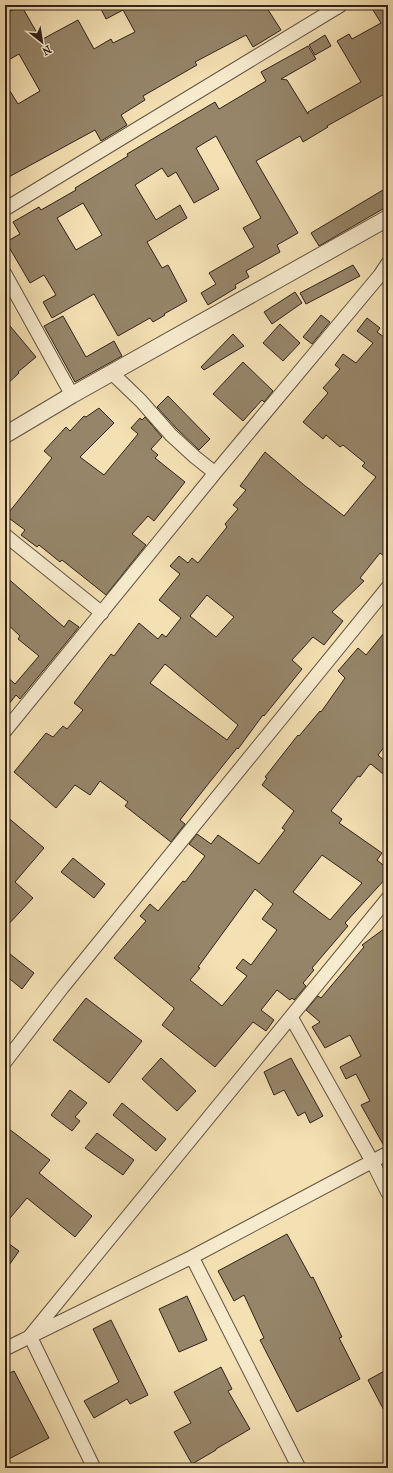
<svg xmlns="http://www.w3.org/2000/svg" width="393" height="1473" font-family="'IM FELL French Canon',serif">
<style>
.building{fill:#968569;stroke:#322219;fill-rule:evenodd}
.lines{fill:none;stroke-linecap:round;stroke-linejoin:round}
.minor-casing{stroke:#625240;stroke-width:15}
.tertiary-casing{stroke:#625240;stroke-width:18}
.minor{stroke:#f7ebce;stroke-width:13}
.tertiary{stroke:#f7ebce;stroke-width:16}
</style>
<rect width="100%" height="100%" fill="#f3e0b3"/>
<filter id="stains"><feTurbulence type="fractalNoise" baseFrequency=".005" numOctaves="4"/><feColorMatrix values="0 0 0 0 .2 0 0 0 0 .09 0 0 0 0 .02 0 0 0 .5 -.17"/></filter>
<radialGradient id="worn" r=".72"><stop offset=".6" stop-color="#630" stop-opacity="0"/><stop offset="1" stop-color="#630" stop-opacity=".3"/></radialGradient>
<path class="building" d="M21,5L41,40L78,20L94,49L111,39L113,43L135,32L123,10L106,19L99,5H265L281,30L253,47L246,35L195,62L197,65L143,96L145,100L121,115L127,125L101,141L95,130L5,179V83L18,104L40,91L19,54L5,62V14Z
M381,5H388V92L327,126L328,127L303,142L300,136L256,161L298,233L277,245L280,252L246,271L249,277L235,285L236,288L208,305L201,293L216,284L209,273L254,247L243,228L261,218L216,136L196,148L219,189L194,203L176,172L168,177L162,168L135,185L156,220L180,205L187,218L147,242L162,268L168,265L187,301L164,314L165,315L153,322L150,318L118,336L94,294L52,318L43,302L56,295L44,275L30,283L6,242L20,234L13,222L39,207L41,210L76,190L75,188L128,156L127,154L215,102L219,109L266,81L261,72L308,46L316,59L281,79L287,80L308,114V112L361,82L337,41L349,34L352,39L381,23L373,10ZM83,203L102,235L76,250L57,218Z
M325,35L331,46L315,55L309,45Z
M388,187V206L319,246L311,233Z
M353,265L360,276L306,304L300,293Z
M295,292L302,303L272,324L264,312Z
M321,315L330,322L312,344L303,337Z
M63,316L86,357L114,341L122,356L75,382L44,326Z
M367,318L380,328L377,332L388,340V559L380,553L360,578L364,581L332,612L343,621L324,645L313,637L292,660L302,669L264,716L263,715L238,749L237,748L209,783L180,820L185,824L171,842L125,806L128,802L100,781L90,795L75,785L56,808L14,772L46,733L53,737L63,726L67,729L83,710L74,703L111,654L114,656L139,623L158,639L162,634L166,637L181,618L159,600L180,574L170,566L179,556L188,563L192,558L198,563L227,527L225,524L238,509L233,505L246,490L240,486L265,452L304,485L344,516L376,477L362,466L365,463L343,445L340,447L326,435L323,439L303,422L328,393L323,388L340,369L335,365L343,354L356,363L373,343L357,331ZM207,595L234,617L216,637L190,616ZM165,664L238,725L227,740L150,683Z
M5,320L36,357L18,372L19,373L5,386Z
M280,324L300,343L283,361L263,343Z
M233,334L244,346L204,370L201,367Z
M243,362L273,391L264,402L262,400L243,421L213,394Z
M168,396L210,439L199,450L177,429L157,407Z
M99,408L114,423L80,457L104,475L138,434L131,428L140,418L142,420L145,417L162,437L151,449L158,455L155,458L185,482L154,521L148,516L132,534L146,545L106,595L62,560L60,562L39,545L37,547L21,535L25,530L6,516L52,458L44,451L66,427L70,431L84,416L86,417Z
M5,576L64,627L69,620L79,627L20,699L16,695L5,709V675L15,684L39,656L18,639L20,636L5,622Z
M388,628V742L378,755L388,764V778L371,764L369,765L360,777L358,776L331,811L342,819L339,823L382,853L377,860L388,869V876L345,923L348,926L312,968L314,970L303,983L306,986L294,1000L292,998L290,1000L277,990L261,1010L274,1020L266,1031L253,1022L215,1067L162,1025L174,1009V1008L114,958L146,921L140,916L150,904L158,911L183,881L185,882L205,856L189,844L197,834L211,844L218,835L259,864L285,830L282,828L294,811L262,785L267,778L265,777L298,735L299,736L320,711L321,712L345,678L338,671L358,648L366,655ZM322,855L362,883L330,920L293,892ZM255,889L273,904L262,919L277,930L251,965L243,959L236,968L247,976L222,1006L190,980L200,968L198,967Z
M5,815L44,848L15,882L33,898L5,928Z
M73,858L105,884L94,898L61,872Z
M388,926V1145L384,1146L361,1105L370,1101L356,1074L346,1079L340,1067L361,1056L350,1035L325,1048L312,1027L320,1022L306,1010L318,996L321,998L364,947L362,945Z
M5,950L34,973L22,989L5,975Z
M86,998L142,1041L109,1083L53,1040Z
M161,1058L196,1091L177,1111L142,1079Z
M291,1058L323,1116L310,1123L305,1112L298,1116L284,1090L274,1095L264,1072Z
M70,1090L87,1103L75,1117L80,1121L72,1131L51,1115Z
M122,1103L166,1139L156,1151L113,1115Z
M5,1126L50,1160L39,1173L92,1216L75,1237L27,1198L5,1224Z
M97,1133L134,1160L123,1175L85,1148Z
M287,1234L311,1278L313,1277L342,1337L339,1338L360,1379L297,1412L260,1340L264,1338L244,1295L234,1301L218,1271Z
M5,1241L19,1251L5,1271Z
M187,1296L207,1340L179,1352L159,1309Z
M111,1320L148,1395L130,1404L127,1399L94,1418L84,1401L119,1382L93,1329Z
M221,1367L232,1389L228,1391L250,1429L216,1449V1450L192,1464L174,1432L191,1423L174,1392Z
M388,1369V1418L368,1380Z
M14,1371L49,1438L5,1461V1375Z"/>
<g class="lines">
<defs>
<path id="minor" d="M5,209L341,5
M5,274L72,395
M112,373L141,401L171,435L195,457L215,473
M5,535L102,613
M5,731L215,473L380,275L388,263
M291,1017L372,1161L388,1193
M5,1062L62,988L388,587
M192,1257L299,1468
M5,1349L192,1257L388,1153
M94,1468L30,1336L388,898"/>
<path id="tertiary" d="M5,435L72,395L388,218"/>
</defs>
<use href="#minor" class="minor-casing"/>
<use href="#tertiary" class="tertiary-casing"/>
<use href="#minor" class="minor"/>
<use href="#tertiary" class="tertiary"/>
</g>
<rect width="393" height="1473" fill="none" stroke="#f3e0b3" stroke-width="20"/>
<rect x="6" y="6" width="381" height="1461" fill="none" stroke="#322219" stroke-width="2"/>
<rect x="10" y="10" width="373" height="1453" fill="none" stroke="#322219"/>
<g transform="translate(42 42) rotate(150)" stroke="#f7ebce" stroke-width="3" paint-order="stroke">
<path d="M0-3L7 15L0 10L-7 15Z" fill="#322219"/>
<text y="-6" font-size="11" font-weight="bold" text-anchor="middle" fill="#322219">N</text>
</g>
<rect width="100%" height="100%" filter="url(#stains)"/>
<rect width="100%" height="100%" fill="url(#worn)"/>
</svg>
